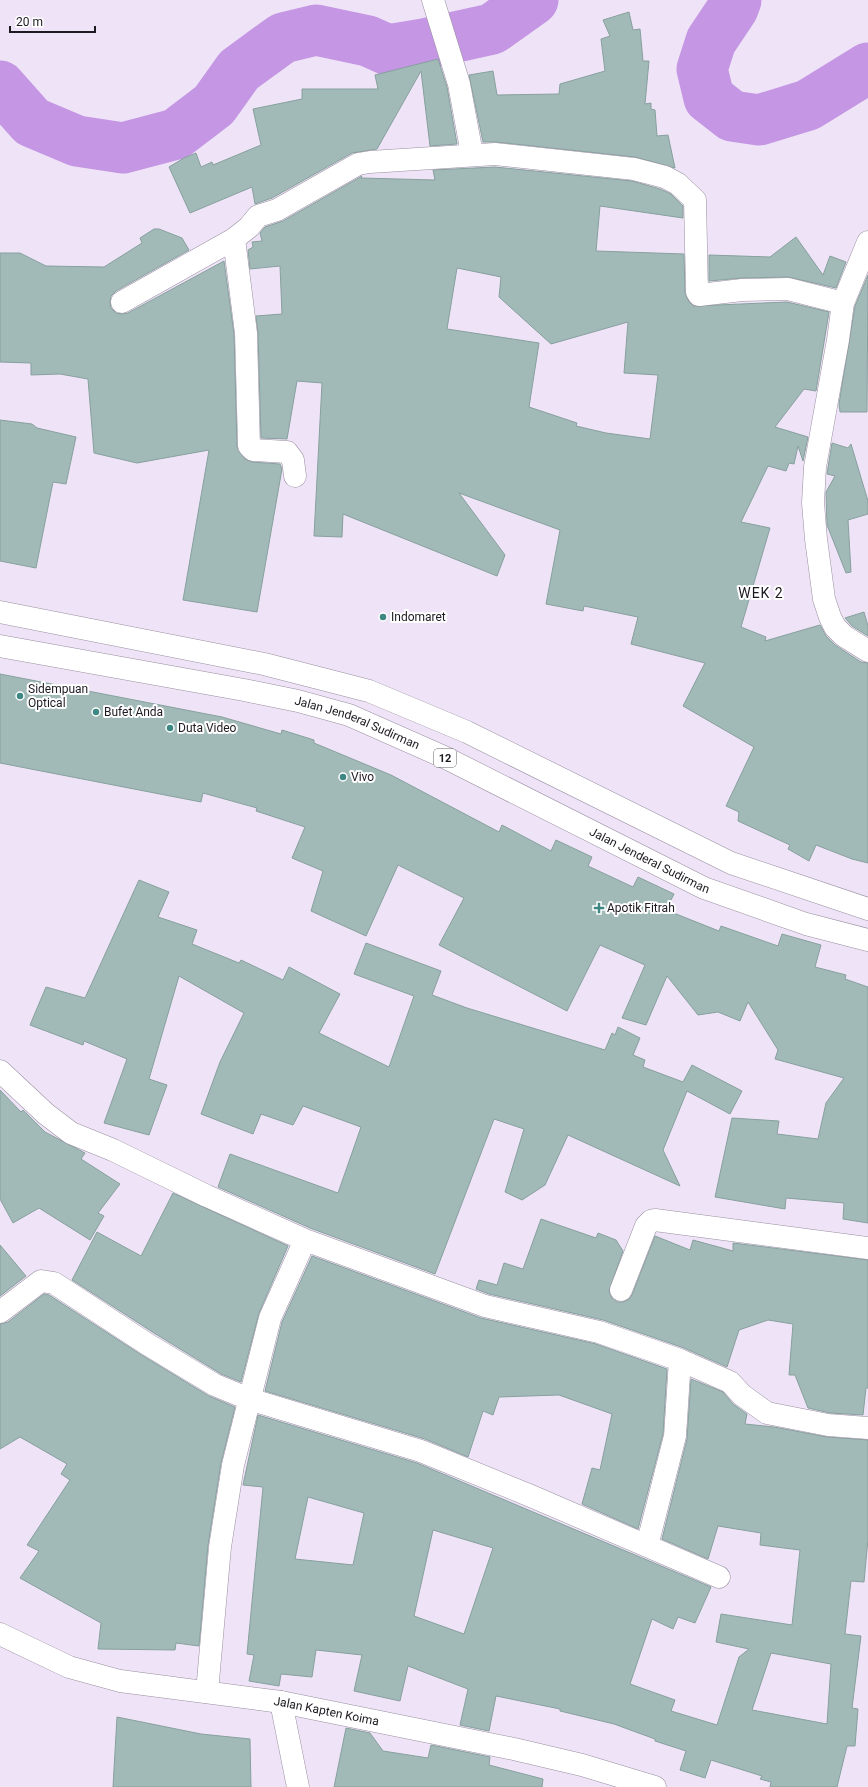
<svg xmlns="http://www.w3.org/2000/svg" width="868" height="1787" font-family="Roboto,sans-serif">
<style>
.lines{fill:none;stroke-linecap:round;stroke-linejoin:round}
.river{stroke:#c596e3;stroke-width:51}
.building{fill:#a1bab8;stroke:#87a09e;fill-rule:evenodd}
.minor-casing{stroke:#998fa0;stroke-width:23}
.tertiary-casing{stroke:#998fa0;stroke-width:23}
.trunk-casing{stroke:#998fa0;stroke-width:23}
.minor{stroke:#fff;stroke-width:22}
.tertiary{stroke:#fff;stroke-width:22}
.trunk{stroke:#fff;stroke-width:22}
.poi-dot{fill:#3f8783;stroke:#fff;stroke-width:1.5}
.labels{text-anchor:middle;stroke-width:4;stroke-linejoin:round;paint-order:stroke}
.shield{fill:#fff;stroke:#615e63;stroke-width:1}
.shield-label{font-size:11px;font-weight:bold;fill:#1d1920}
.poi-label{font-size:12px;fill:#1d1920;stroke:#fff;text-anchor:start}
.street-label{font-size:12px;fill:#1d1920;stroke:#fff}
.quarter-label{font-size:14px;letter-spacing:1px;fill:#1d1920;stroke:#fff}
</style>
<rect width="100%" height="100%" fill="#efe4f7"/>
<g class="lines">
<path class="river" d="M736,0L733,8L711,41L702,69L709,98L732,116L759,120L808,105L868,68
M0,86L32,122L77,141L123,148L176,134L214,105L239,70L283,38L316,30L368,41L388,50L424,44L492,29L533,0"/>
</g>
<path class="building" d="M629,12L633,30L640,29L643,61H649L645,104L651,103V109L655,110L657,136L668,135L675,168L635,157L496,142H483L469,75L493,71L497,95L559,94L560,84L605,71L601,39L610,36L603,20Z
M438,59L447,87L457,144L430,146L421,71L377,149L352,153L272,198L255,204L252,187L190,213L169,167L184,158L196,153L201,167L212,162L213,165L261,145L253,109L302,99V89H378L375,75Z
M495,167L632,181L660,189L671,194L683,206V218L600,206L596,251L684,254L685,293L689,302L694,306L787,302L829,312L816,391L804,389L775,427L808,437L803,461L798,446L794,464L789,463L786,471L768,466L741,522L770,528L741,627L766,637L765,641L820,625L826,636L835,645L861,662L868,663V863L852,859L816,845L809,861L788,849L790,845L738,821L739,812L726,806L754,747L683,706L705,663L631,644L638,617L584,606L583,611L546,604L560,530L459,493L505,555L497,576L343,514L342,537L314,536L322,383L297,381L287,439L261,438L258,333L256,316L282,314L280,266L250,269L248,250L253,247L252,242L262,241L260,233L265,227L283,221L362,176L361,178L435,180L433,170ZM457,268L501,277L499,297L551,344L628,322L624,373L658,375L650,439L606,433L576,426L577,423L529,407L539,343L447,329Z
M154,229H159L182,238L189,250L116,291L111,296L110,302L111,308L116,313L122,314L128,313L224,261L234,334L237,447L245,459L252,462L280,464L282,469L257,612L183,600L209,450L137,463L94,453L88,379L60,374L31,375V363L0,362V253H20L46,266L104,267L142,243L140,238Z
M796,237L823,275L830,256L846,262L836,288L788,277L742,278L709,281V255L770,257Z
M868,275L867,412H840L839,404L855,306Z
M0,420L32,424L37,428L76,437L66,484L53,482L36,568L0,561Z
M832,443L848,448L851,444L868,501V514L848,520L851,572L846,573L827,525L826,492L835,476L827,474Z
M864,612L868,626V636L852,626L845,618Z
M0,674L222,717L281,734L282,730L314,740V743L391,775L499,832L502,825L551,851L556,840L592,857L588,866L633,887L638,877L674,894L666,910L719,931L721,926L778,946L782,934L821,945L815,967L846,975L845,979L868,987V1223L843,1219L844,1203L786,1198L785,1209L715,1197L732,1118L779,1121L777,1134L818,1139L826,1103L844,1078L775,1059L778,1050L748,1002L740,1021L718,1012L698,1015L667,976L646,1025L622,1018L645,965L600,945L567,1011L439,945L464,898L398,865L366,936L311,911L323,871L292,858L305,827L256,811L257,808L203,793L201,802L0,763Z
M139,880L169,892L158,917L197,930L192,944L239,963L241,960L283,980L289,967L340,994L319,1033L389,1067L414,996L354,974L366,943L441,971L432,995L467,1008L605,1050L612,1033L615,1035L618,1027L640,1038L633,1055L645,1060L643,1067L683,1082L692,1065L742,1091L730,1114L687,1091L663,1150L680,1186L568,1135L545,1185L522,1200L505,1192L524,1129L494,1119L435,1274L310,1228L218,1187L230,1154L338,1193L361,1127L303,1106L293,1125L261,1114L253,1134L201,1114L220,1062L244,1013L179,976L149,1079L167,1085L149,1135L104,1123L127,1059L84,1041L83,1045L30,1025L46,987L85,998Z
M0,1090L21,1112L23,1110L45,1132L85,1153L81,1159L120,1184L98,1213L104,1216L90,1240L39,1208L13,1223L0,1199Z
M173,1193L288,1246L259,1313L241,1382L221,1374L154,1333L72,1280L97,1232L141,1256Z
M541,1219L596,1238L598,1233L616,1240L623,1251L609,1291L612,1298L617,1302H623L629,1299L632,1295L655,1236L690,1250L693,1240L733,1251V1243L868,1260V1388H866L863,1415L830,1413L808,1408L795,1375H789L793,1324L768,1320L739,1330L727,1367L684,1348L603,1320L489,1294L476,1289L479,1280L497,1285L504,1263L523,1269Z
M0,1245L26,1276L0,1296Z
M312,1256L481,1318L596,1344L667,1369L663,1434L638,1529L582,1504L592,1468L600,1470L612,1414L559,1395L499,1397L493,1415L483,1411L468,1457L425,1439L265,1391L282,1322Z
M44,1294L49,1295L140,1354L209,1396L235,1407L221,1463L208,1545L199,1646L176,1643L175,1650L98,1649L101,1623L20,1578L39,1551L27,1545L70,1480L61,1474L67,1464L20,1437L0,1449V1324L8,1322Z
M691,1379L723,1392L733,1404L747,1414L745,1424L774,1427L827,1437L868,1440V1539L864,1582L851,1581L845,1634L861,1636L852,1708L858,1709L855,1746H847L837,1787H770L771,1782L760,1779L762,1776L711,1760L705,1778L680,1770L686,1751L655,1741V1739L614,1724L560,1711V1709L496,1696L489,1731L460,1725L468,1689L408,1666L400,1701L354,1691L362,1655L316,1650L312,1677L281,1674L279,1686L249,1681L254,1655L247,1654L263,1487L243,1485L258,1415L417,1463L711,1587L695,1623L678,1617L673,1629L652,1619L630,1684L675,1700L671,1711L717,1725L739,1657L749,1649L716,1642L721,1614L792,1625L800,1550L760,1545L761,1533L718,1526L708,1559L662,1539L687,1439ZM308,1497L364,1513L353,1565L295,1559ZM433,1530L493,1548L464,1634L414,1616ZM771,1653L831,1664L827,1724L752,1710Z
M117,1717L201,1734L250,1739L251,1787H113Z
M346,1728L370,1733L383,1751L428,1758L431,1745L490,1757L489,1765L543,1779L542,1787H334Z"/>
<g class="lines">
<defs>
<path id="minor" d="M433,0L459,84L472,154
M234,239L246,333L249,446L253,450L287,452L293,460L295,476
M868,242L843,303L838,340L815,467L813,503L816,539L824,599L830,617L835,627L844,636L868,651
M122,302L234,239L249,227L258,216L277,210L358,164L370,162L495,154L634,169L665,177L678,184L695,200L697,292L699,295L742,290L788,289L843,303
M0,1071L46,1114L71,1133L113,1150L207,1196L305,1240L485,1306L599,1332L680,1360L730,1382L742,1395L767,1413L828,1425L868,1428
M621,1290L646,1226L651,1221L655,1220L868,1248
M0,1312L41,1281L54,1283L147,1344L215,1385L249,1399L421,1451L531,1496L719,1577
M647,1546L675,1436L680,1360
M207,1692L220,1547L233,1465L270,1318L305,1240
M281,1702L298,1787"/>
<g id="tertiary">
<path id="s1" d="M0,1634L69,1667L120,1681L281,1702L514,1749L582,1765L655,1787"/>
</g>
<g id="trunk">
<path d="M0,612L264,664L369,691L467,732L731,863L868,909"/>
<path id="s2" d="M0,646L244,690L298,701L349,715L444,757L704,888L806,924L868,940"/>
</g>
</defs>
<use href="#minor" class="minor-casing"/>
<use href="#tertiary" class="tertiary-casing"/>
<use href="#trunk" class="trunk-casing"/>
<use href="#minor" class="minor"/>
<use href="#tertiary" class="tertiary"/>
<use href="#trunk" class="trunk"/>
</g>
<g class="poi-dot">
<circle cx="383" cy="617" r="4"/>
<circle cx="20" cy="696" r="4"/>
<circle cx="96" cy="712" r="4"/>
<circle cx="170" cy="728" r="4"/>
<circle cx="343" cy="777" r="4"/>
<path d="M597 902h4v4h4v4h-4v4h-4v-4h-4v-4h4z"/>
</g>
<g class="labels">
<rect class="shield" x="434" y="749" width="22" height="18" rx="3"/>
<g class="shield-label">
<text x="445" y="762">12</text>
</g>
<g class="poi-label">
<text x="391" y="621">Indomaret</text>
<text x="28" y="693">Sidempuan<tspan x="28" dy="14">Optical</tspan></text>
<text x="104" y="716">Bufet Anda</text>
<text x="178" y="732">Duta Video</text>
<text x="351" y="781">Vivo</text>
<text x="607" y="912">Apotik Fitrah</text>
</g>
<g class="street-label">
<text dy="4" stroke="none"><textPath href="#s2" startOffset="366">Jalan Jenderal Sudirman</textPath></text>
<text dy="4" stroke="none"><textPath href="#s2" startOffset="690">Jalan Jenderal Sudirman</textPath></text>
<text dy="4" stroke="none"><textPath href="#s1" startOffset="338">Jalan Kapten Koima</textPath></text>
</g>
<g class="quarter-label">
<text x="761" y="598">WEK 2</text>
</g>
</g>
<path d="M10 26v6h85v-6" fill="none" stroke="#1d1920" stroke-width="2"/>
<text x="16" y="26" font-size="12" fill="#1d1920" stroke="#ffffff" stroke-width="3" paint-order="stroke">20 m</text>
</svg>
